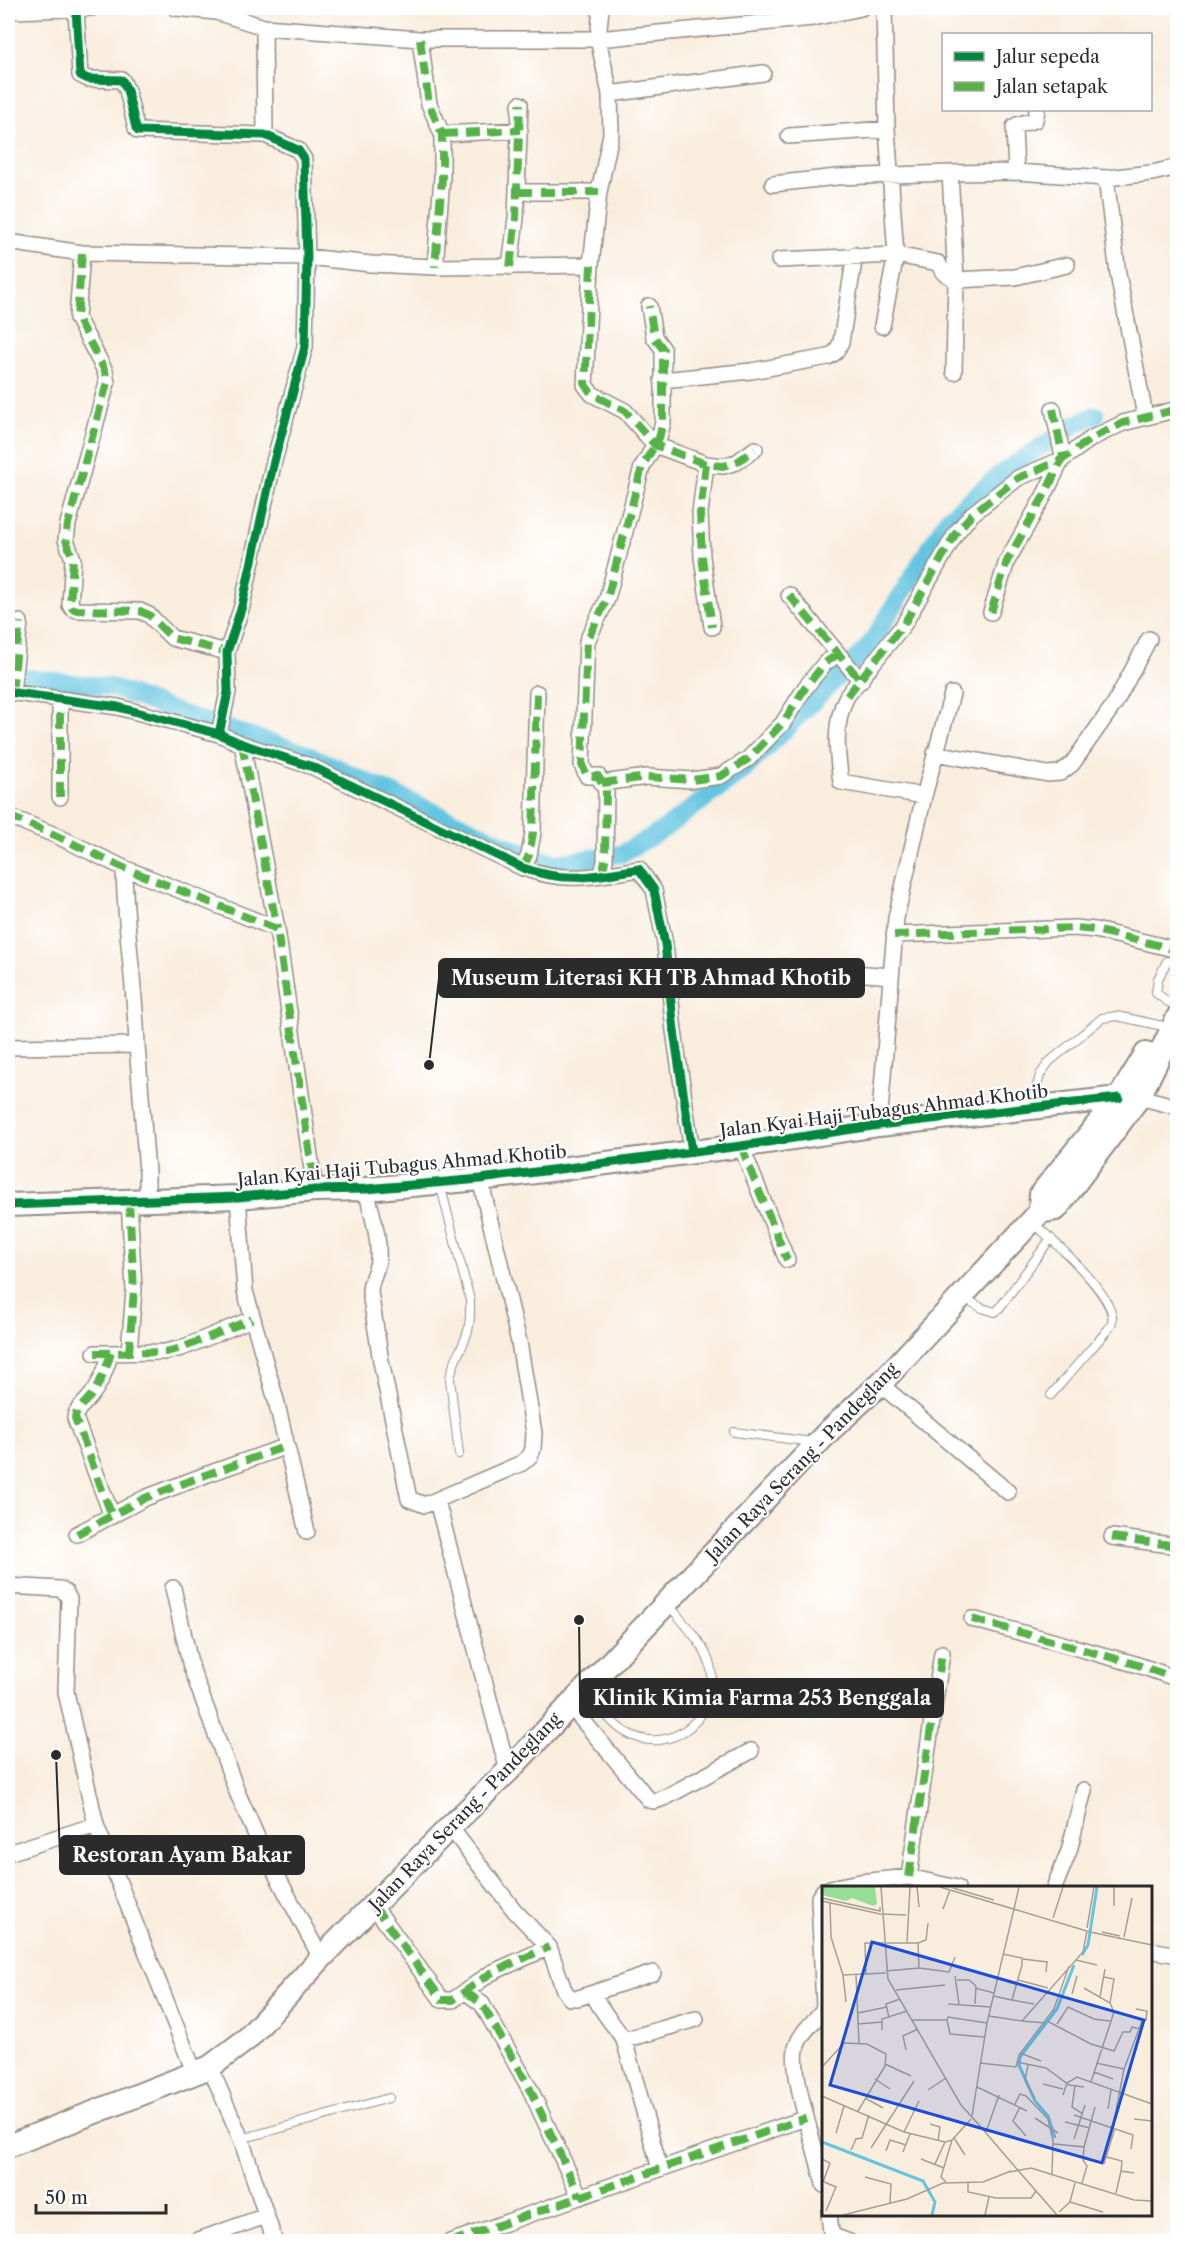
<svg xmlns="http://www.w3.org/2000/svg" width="1185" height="2249" font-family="'Libre Caslon Text',serif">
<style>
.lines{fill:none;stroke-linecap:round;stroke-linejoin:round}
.canal{stroke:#63c5e1;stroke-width:18}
.lane-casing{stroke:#928c84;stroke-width:10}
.street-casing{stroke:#928c84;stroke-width:18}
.secondary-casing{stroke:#928c84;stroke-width:26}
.lane{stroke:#fff;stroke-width:8}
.street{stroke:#fff;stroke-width:15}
.secondary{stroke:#fff;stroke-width:22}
.quiet{stroke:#56b246;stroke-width:8;stroke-dasharray:15 8;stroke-linecap:butt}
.cycleway-casing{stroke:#fff;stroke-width:13}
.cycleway{stroke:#00873e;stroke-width:9}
.labels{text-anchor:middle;stroke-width:4.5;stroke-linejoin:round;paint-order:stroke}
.street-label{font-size:18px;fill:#2b2b2b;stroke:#fff}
.inset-river{fill:none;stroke:#63c5e1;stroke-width:3}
.inset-road{fill:none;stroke:#a79f96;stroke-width:1.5}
.view{fill:#1d4ed8;fill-opacity:0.15;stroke:#1d4ed8;stroke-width:3}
.inset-edge{fill:none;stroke:#2b2b2b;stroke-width:3}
.leader{fill:none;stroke:#2b2b2b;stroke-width:2}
.callout-dot{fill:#2b2b2b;stroke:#fff;stroke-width:2}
.callout{fill:#2b2b2b;stroke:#2b2b2b;stroke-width:2}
.callout-label{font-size:20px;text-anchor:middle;font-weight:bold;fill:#fff}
</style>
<rect width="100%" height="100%" fill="#fff"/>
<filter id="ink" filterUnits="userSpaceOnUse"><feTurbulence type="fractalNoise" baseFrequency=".0167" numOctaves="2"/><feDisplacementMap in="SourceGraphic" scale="12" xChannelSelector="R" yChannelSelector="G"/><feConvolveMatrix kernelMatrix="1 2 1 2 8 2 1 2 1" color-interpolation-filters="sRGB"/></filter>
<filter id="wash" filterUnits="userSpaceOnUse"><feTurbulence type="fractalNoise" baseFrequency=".008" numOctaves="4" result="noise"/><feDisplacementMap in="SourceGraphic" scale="24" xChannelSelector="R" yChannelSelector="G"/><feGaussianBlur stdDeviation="1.35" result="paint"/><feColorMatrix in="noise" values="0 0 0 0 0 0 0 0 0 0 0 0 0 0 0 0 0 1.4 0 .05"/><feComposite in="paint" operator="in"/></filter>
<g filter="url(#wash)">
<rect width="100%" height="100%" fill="#f9edde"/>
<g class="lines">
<path class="canal" d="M8,676L110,687L179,713L307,754L512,848L556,863L621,854L661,831L743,771L863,652L874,639L948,518L1004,471L1078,423L1096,415"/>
</g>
</g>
<g filter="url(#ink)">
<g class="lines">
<defs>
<path id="lane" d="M1178,961H1167L1158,979L1156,993L1168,1002L1178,1006
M1032,1104L1040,1075L1049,1062L1102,1018L1117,1016L1163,1026
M440,1184L470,1300C470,1312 471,1323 467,1334C462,1350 452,1362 450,1379L459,1454
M1032,1222C1049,1237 1123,1301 1111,1325C1106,1333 1097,1342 1090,1350C1077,1365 1064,1380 1051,1395
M964,1298L982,1308L995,1312L998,1310L1051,1238
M734,1432L813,1442
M587,1690C599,1705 610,1724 627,1733C672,1758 723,1713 710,1665C704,1643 683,1623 669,1605
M241,2139L389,2098"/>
<path id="street" d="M8,8L14,11L92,8
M176,8L216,12L264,27L420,39H598L813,18L861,8
M601,8L598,39L610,94L611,134L599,192L591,265L585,385L592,394L625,411L655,445L706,464L723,466L737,462L755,449
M76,9L80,75L88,79L122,80L127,90L136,128L138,131L265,135L298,150L304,159L307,257L305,347L273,465L242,606L227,652L228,692L219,734
M264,27L265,135
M420,39L429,104L442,134V178L435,267
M610,94L763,73
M442,134L520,130
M789,136L887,129
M1016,172L1014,127L1017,125L1035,120L1037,110
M950,173L956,280L954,372
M773,184L837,177L950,173L1016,172L1106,178
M517,192H599
M8,242L82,253L307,257L371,264L435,267L591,265
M82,253L77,318L105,371L107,383L68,524L66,540L73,559L70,605L72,608L77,610L140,611L149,615L172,638L227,652
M779,260L896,255L938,263L943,272L956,280L1015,277L1067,265
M510,267L516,218L520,104
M882,326L896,255L887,129L884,8
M662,380L751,371L828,357L836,352L841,342L855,255
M1145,416L1118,274L1106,178L1152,173L1178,167
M706,464L700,513L702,557L712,627
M789,595L861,681
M991,612L1007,561L1045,494L1063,457L1053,409
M8,692L118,707L219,734L242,744L313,767L523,868C568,884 594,876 639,869L654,890L665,944L674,1031L692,1152
M12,692L20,622
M242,744L277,929
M935,753L1048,774L1060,773L1072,764L1115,703L1149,639
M602,783L647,777L692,780L721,776L748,759L783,723L805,688L825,663L838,654
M924,796L841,782C837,754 833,722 847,696L904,624L956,533L972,514L1018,478L1063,459L1092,438L1123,423L1178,409
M60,797V699
M8,816L55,835L124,868L277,929L315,1190
M124,868C125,927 135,986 137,1045
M523,868L529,855L533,833L537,693
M602,874L605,861L606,790L598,776H587L582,765L587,641L607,599L642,467L659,438L663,422V349L654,337L649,306
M894,935L1075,928L1095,930L1178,950
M781,967L891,976
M8,1047L137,1045L147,1172V1201
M1139,1097L1178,1107
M879,1125L896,918L924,796L952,694
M741,1146L787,1260
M366,1189C371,1212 380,1236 378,1260C377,1271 370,1280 370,1292L381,1361L409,1499L425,1505L522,1463L530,1456L533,1449L534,1433L519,1342L480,1179
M238,1197L245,1291L276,1400L307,1532
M129,1201L134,1290L129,1352
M95,1353L165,1352L182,1348L252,1319
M111,1353C106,1368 100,1386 89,1398C83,1406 77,1407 75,1418L112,1516
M880,1384L1008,1492
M437,1501L508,1771
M77,1534L145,1498L208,1474L287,1446
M1112,1537L1178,1546
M8,1586L60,1589L66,1593L69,1599L66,1692L96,1825
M173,1588L191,1667L237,1792L260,1844L321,1958
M972,1619L1135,1664L1178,1679
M569,1704L649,1800L655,1801L666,1797L751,1751
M450,1827L514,1910L549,1947L564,1990L570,1998H578L653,1973
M8,1853L96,1825L195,2074
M909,1877L942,1653
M830,1888L860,1882L909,1877L957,1888
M1054,1888L1069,1851L1084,1790
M824,1890L819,1897L824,2007
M374,1906L442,2000H453L491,1973L549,1947
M1150,1950L1178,1955
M466,1992L482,2004L530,2089L580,2197
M593,1993C600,2011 614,2024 624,2040L660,2169
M824,2008C816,2021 802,2030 797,2045C788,2070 818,2155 824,2185
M624,2040L696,2019
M210,2067L241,2139L275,2242
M829,2214L832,2242
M833,2236L849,2242
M193,2242L266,2216
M450,2242L806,2118"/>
<path id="secondary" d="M8,1205L238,1197L315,1190L366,1189L480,1179L741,1146L879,1125L1119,1098
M1040,1212L1041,1194L1119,1098L1146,1054
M8,2146L210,2067L247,2039L321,1958L450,1827L508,1771L828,1432L880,1384L1040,1212L1056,1209L1139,1097L1178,1017"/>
</defs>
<use href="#lane" class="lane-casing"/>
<use href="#street" class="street-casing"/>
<use href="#secondary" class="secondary-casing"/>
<use href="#lane" class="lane"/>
<use href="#street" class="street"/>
<use href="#secondary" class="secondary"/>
<path class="quiet" d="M8,8L14,11
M420,39L429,104L442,134V178L435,267
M442,134L520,130
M517,192H599
M82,253L77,318L105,371L107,383L68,524L66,540L73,559L70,605L72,608L77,610L140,611L149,615L172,638L227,652
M591,265L585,385L592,394L625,411L655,445L706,464L723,466L737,462L755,449
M510,267L516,218L520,104
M706,464L700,513L702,557L712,627
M789,595L861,681
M991,612L1007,561L1045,494L1063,457L1053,409
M12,692L20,622
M847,696L904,624L956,533L972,514L1018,478L1063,459L1092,438L1123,423L1178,409
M242,744L277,929
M602,783L647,777L692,780L721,776L748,759L783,723L805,688L825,663L838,654
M60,797V699
M8,816L55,835L124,868L277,929L315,1190
M523,868L529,855L533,833L537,693
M602,874L605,861L606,790L598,776H587L582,765L587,641L607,599L642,467L659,438L663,422V349L654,337L649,306
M894,935L1075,928L1095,930L1178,950
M741,1146L787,1260
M129,1201L134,1290L129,1352
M95,1353L165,1352L182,1348L252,1319
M111,1353C106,1368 100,1386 89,1398C83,1406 77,1407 75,1418L112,1516
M77,1534L145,1498L208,1474L287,1446
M1112,1537L1178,1546
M972,1619L1135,1664L1178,1679
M909,1877L942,1653
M374,1906L442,2000H453L491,1973L549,1947
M466,1992L482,2004L530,2089L580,2197
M450,2242L806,2118"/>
<defs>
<path id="cycleway" d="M76,9L80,75L88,79L122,80L127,90L136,128L138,131L265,135L298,150L304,159L307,257L305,347L273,465L242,606L227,652L228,692L219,734
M8,692L118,707L219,734L242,744L313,767L523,868C568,884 594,876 639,869L654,890L665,944L674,1031L692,1152
M8,1205L238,1197L315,1190L366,1189L480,1179L741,1146L879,1125L1119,1098"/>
</defs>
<use href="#cycleway" class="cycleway-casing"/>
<use href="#cycleway" class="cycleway"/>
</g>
</g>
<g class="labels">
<g class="street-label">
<text transform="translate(884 1111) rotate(-7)" y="6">Jalan Kyai Haji Tubagus Ahmad Khotib</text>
<text transform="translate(402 1166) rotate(-5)" y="6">Jalan Kyai Haji Tubagus Ahmad Khotib</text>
<text transform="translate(802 1462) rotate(-46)" y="6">Jalan Raya Serang - Pandeglang</text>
<text transform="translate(465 1812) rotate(-46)" y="6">Jalan Raya Serang - Pandeglang</text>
</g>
</g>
<g transform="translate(822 1886)">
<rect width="330" height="330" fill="#f9edde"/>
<path d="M0,1H53L55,18L51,20L30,12L24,15L0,9Z" fill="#98dd96"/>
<path class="inset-river" d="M260,69L266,59L275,1M233,252L226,230L213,215L197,179L198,171L235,123L252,79M0,256L101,295L113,316L110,329"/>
<path class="inset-road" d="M59,1L66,93L139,219L159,241M95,1L97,21M118,1L268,46L330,59M131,2L172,14M0,12L58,25V21M0,15L58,28L84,29M8,17L9,51L21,89L64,87M292,20V1M121,23L128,4M192,23L197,1M231,32L241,1M265,42L272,1M280,46L298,50M302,51L310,12M85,56L88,1M96,57L104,54L106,37M201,73L225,76L224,86M254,74L275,79M97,82L127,86L133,71M21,89L24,116M34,89L37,158M44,89L43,57H96L97,82L64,85M133,90L137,118M282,91L292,93L288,117M135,94H147L154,100M196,94L226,102M153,102L172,107M262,102L288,117L292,126L269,196M74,104L123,99M250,108L255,90M171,110L190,114L200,79V72L181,68M278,111L283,83M190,114L212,118M126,118L169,121M153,118L154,100M36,127L65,121M167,130L200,135L261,66L265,45M67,132L64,118L78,113M90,134H125L126,131L165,137M125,134L128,148L162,151M200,135L223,137M225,135L269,158L292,165L301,146H308L310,141L318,143M36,138L60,136M235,138L246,121L272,133L288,135M60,144V133L85,125M22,157L45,158L64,168L63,180L36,225M84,164L81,150L96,143M198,167L219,175M195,176L224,182L247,199L262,201M158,177L194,181L197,169L232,123L247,80M274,177L302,183M63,178L89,190M206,179L203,194L213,212M0,181L22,157M272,186L291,193M53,193L68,203M221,198L241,203M253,200L250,221L261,228M155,201L205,225M106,204L124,192M241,209L245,197L255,191L330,218M0,210L82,246L123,256L130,254L149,233M43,212L61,222M193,218L198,208L204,210L226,233L231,255L230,288M198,221L191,235L204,250M286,223L289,204M252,229L311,249L309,263M150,230L165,137L192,23M213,232L236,247M312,233L330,235M243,236L268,242M108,238L118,241L116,255M158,240L194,282M291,240L302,183L320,135L324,134L325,125L314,123M82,246L97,215M164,246L177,209M14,247L22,220M132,252L143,269M252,253L263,219M232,258L262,261L261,274L265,280L260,297M262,261L273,221M49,262L92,195M29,264L34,253L40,252L47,229M64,265L68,254L84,259M81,266L88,248M285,271L300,275L299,285L312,287M0,273L8,277L1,296M99,273L122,282M113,278L123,256M282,278L293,242M194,282L235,329M187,286L209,282L312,314L330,315M43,291L69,298L68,317M0,295L14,301L4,325M124,296L119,291L130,254M146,297V306L174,312H209L214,305M294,307L299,285M248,316L281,326M237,326L248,316L253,297M21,329L85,313L121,297L161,296L189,285M163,329L167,311"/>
<path class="view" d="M50,56L322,134L280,277L8,199Z"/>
<rect width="330" height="330" class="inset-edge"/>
</g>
<path class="leader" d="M429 1065L439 978M579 1620L580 1698M56 1755L60 1855"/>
<g class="callout-dot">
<circle cx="429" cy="1065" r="6"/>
<circle cx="579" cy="1620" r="6"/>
<circle cx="56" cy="1755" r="6"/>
</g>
<g class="callout">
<rect x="439" y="959" width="425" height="38" rx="6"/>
<rect x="580" y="1679" width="363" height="38" rx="6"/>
<rect x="60" y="1836" width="244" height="38" rx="6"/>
</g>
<g class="callout-label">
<text x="651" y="985">Museum Literasi KH TB Ahmad Khotib</text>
<text x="762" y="1705">Klinik Kimia Farma 253 Benggala</text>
<text x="182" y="1862">Restoran Ayam Bakar</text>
</g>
<rect width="1185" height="2249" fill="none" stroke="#fff" stroke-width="30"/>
<rect x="942" y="33" width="210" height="78" fill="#ffffff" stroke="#aaaaaa" stroke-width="1.5"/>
<rect x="954" y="52" width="30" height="9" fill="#00873e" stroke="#aaaaaa" stroke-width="1.5"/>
<text x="996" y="63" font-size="18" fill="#2b2b2b">Jalur sepeda</text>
<rect x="954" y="82" width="30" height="9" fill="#56b246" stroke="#aaaaaa" stroke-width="1.5"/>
<text x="996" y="93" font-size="18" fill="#2b2b2b">Jalan setapak</text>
<path d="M36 2204v9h130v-9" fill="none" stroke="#2b2b2b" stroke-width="3"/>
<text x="45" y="2204" font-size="18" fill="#2b2b2b" stroke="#ffffff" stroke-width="4.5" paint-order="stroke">50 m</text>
</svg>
